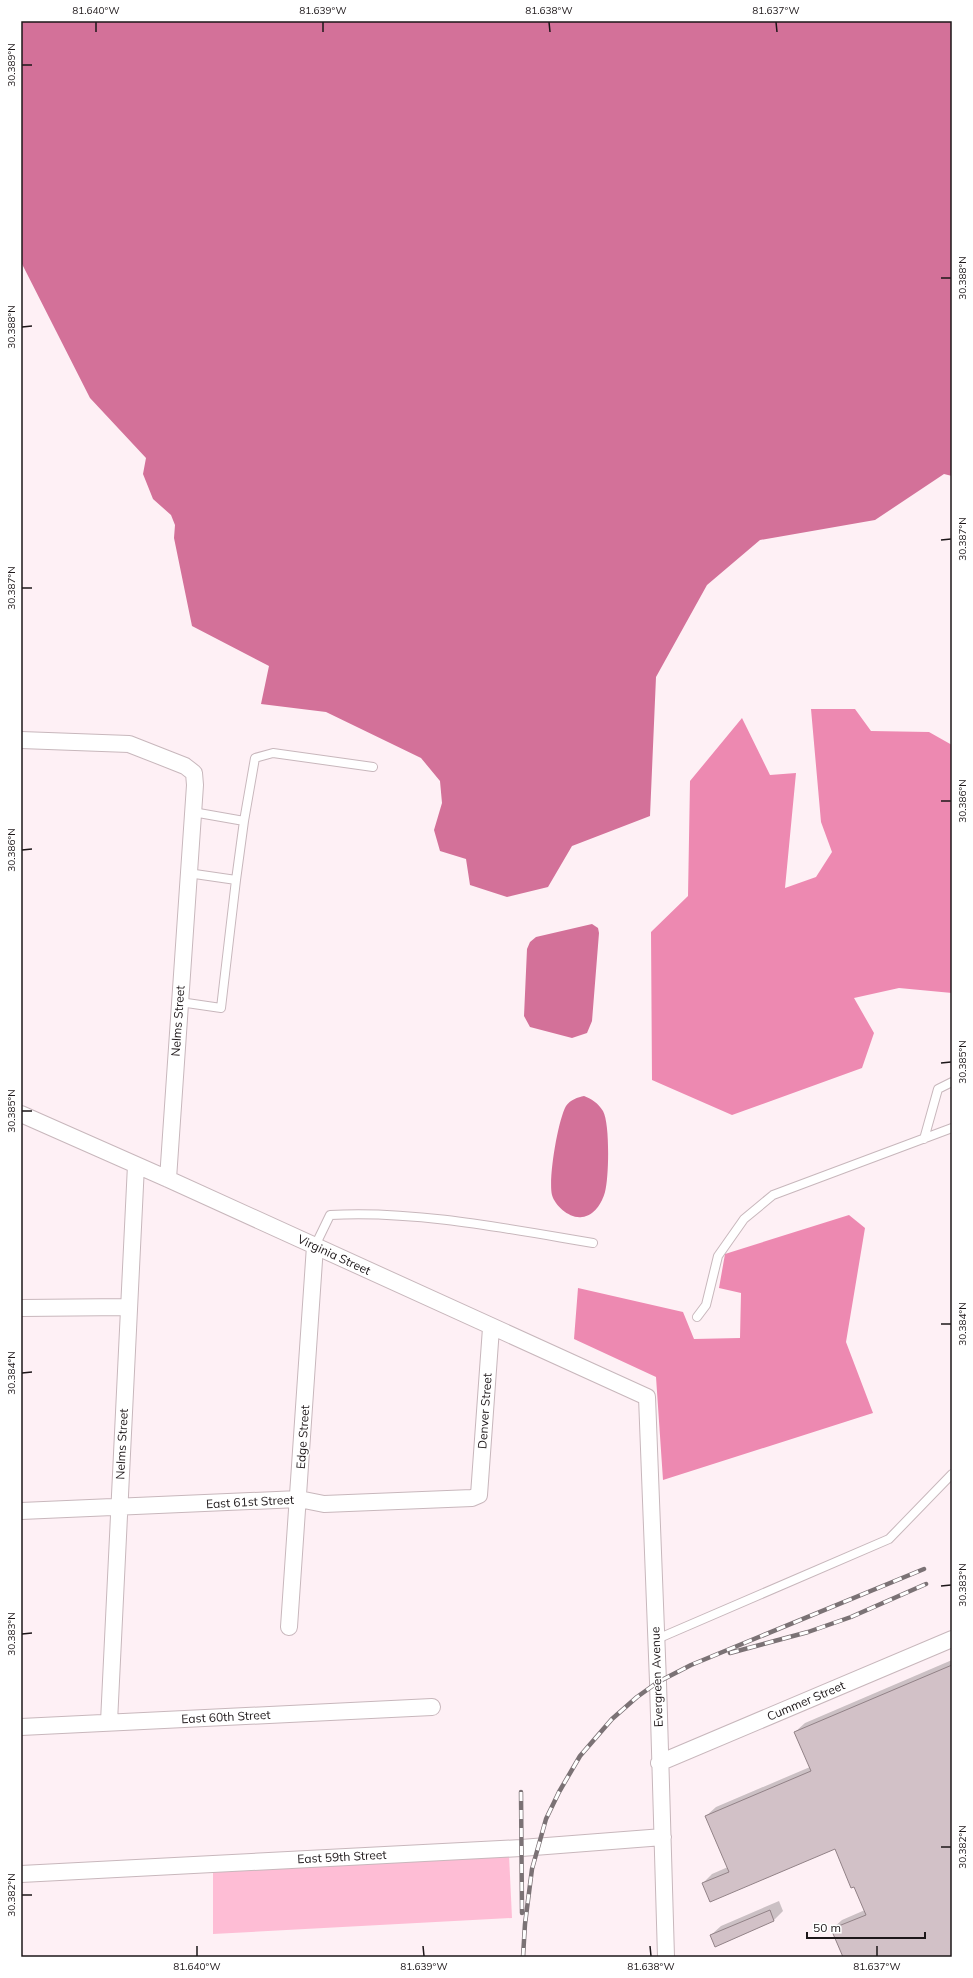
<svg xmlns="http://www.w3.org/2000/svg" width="973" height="1978" font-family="Mulish,sans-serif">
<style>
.green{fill:#febdd5}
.forest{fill:#ed89b1}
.water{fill:#d37199}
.shadow{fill:#0003}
.building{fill:#d2c1c7;stroke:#928287}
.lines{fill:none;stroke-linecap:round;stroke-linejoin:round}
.service-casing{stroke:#c8b7bc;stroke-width:10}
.minor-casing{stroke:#c8b7bc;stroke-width:18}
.service{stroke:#fff;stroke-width:8}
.minor{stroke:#fff;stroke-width:16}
.rail-casing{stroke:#7b7275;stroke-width:4.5}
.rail{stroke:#fff;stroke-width:3;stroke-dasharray:9;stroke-linecap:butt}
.ticks{fill:none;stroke:#1d1719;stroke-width:1.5}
.labels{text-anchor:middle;stroke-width:3;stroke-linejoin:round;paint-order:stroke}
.street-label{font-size:12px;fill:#1d1719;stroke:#fff}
.neatline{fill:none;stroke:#1d1719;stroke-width:1.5}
.ticks-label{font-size:10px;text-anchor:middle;fill:#1d1719}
</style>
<rect width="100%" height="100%" fill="#fef0f5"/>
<path class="green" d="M509,1855L512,1918L213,1934V1871Z"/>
<path class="forest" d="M811,709H855L871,731L929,732L952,745V993L899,988L854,998L874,1033L862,1068L732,1115L652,1080L651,932L688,896L690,781L742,718L770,775L796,773L785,888L816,877L832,852L821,822Z
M849,1215L865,1228L846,1342L873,1413L663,1480L656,1377L574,1339L578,1288L683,1312L694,1339L740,1338L741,1293L719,1288L725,1254Z"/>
<path class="water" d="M21,21H952V476L944,474L875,520L760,540L707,585L656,677L650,816L572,846L548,887L507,897L470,885L466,859L440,851L434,830L442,803L440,781L421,758L326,712L261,704L269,666L192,626L174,538L175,525L171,515L153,499L143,474L146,458L90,398L21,262Z
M592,924L598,928L599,933L592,1021L587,1033L572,1038L530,1027L524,1016L527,949L530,942L536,937Z
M584,1096C592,1099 598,1103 603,1111C610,1123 609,1178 605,1192C602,1203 594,1216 582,1217C570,1219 555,1206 552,1195C548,1179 558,1120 566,1106C570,1100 578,1097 584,1096Z"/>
<path class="shadow" d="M952,1660V1957H844L832,1929L842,1920L865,1910L835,1847L703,1883L712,1874L728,1867L706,1816L716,1807L810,1767L795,1732L805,1723Z
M779,1901L783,1911L774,1920L711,1935L721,1926Z"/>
<path class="building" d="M952,1665V1957H843L831,1929L866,1915L854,1887L851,1888L835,1849L710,1902L702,1883L729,1872L705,1816L811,1771L794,1732Z
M770,1910L774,1921L715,1947L710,1935Z"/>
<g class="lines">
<defs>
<path id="service" d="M193,812L244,821L255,758L273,753L373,767
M188,873L236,880L244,821
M180,1002L221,1008L236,880
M924,1139L938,1089L952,1082
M315,1246L330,1215C415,1210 509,1229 593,1243
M697,1317L706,1305L718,1256L744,1219L773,1195L952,1128
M657,1639L889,1539L952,1474"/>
<path id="minor" d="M21,740L129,744L185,766L194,773L195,785L168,1179
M21,1114L168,1179L647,1397L658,1682L666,1957
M21,1308L128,1307
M21,1511L299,1499L324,1504L472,1498L479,1495L491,1328
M289,1627L315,1246
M109,1722L136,1165
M21,1727L432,1707
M659,1763L952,1639
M21,1874L521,1848L663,1837"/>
</defs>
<use href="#service" class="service-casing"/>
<use href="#minor" class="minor-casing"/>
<use href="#service" class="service"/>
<use href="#minor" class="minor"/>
<defs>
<path id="rail" d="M730,1653L808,1632L851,1617L926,1584
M521,1792L522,1913
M523,1957L525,1924L532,1869L546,1819L559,1792L580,1756L612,1719L637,1697L658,1682L691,1665L924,1569"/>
</defs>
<use href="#rail" class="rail-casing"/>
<use href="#rail" class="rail"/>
</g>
<path class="ticks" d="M96,22V32M323,22V32M549,22L550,32M776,22L777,32M22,65H32M941,278H951M22,327L32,326M941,540L951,539M22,588H32M941,801H951M22,850L32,849M941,1063L951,1062M22,1111H32M941,1324H951M22,1373L32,1372M941,1586L951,1585M22,1634L32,1633M941,1847H951M22,1895H32M197,1946V1956M423,1946L424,1956M650,1946L651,1956M877,1946V1956"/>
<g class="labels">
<g class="street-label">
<text transform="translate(178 1021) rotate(-86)" y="4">Nelms Street</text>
<text transform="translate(334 1255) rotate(25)" y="4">Virginia Street</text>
<text transform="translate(485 1411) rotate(-86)" y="4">Denver Street</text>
<text transform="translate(303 1437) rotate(-86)" y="4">Edge Street</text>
<text transform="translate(122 1444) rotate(-87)" y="4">Nelms Street</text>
<text transform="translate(250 1502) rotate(-3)" y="4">East 61st Street</text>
<text transform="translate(657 1677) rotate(-92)" y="4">Evergreen Avenue</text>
<text transform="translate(806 1701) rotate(-23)" y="4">Cummer Street</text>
<text transform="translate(226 1717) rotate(-3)" y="4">East 60th Street</text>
<text transform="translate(342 1857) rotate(-3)" y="4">East 59th Street</text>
</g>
</g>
<rect width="973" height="1978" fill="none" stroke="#ffffff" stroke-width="44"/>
<path d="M807 1932v6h118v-6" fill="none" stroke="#1d1719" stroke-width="2"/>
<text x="813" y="1932" font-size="12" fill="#1d1719" stroke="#ffffff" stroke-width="3" paint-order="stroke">50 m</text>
<rect x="22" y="22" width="929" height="1934" class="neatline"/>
<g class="ticks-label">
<text x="96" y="14">81.640°W</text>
<text x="323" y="14">81.639°W</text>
<text x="549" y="14">81.638°W</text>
<text x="776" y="14">81.637°W</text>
<text transform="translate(11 65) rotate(-90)" y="4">30.389°N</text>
<text transform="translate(962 278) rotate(-90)" y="4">30.388°N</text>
<text transform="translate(11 327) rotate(-90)" y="4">30.388°N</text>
<text transform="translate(962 539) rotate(-90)" y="4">30.387°N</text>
<text transform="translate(11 588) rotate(-90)" y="4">30.387°N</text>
<text transform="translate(962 801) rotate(-90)" y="4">30.386°N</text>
<text transform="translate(11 850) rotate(-90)" y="4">30.386°N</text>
<text transform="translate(962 1062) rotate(-90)" y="4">30.385°N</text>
<text transform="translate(11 1111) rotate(-90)" y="4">30.385°N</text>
<text transform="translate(962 1324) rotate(-90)" y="4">30.384°N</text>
<text transform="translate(11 1373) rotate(-90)" y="4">30.384°N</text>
<text transform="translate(962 1585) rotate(-90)" y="4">30.383°N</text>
<text transform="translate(11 1634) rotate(-90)" y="4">30.383°N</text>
<text transform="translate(962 1847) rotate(-90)" y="4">30.382°N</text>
<text transform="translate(11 1895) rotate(-90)" y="4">30.382°N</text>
<text x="197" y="1970">81.640°W</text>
<text x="424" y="1970">81.639°W</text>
<text x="651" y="1970">81.638°W</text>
<text x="877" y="1970">81.637°W</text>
</g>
</svg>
